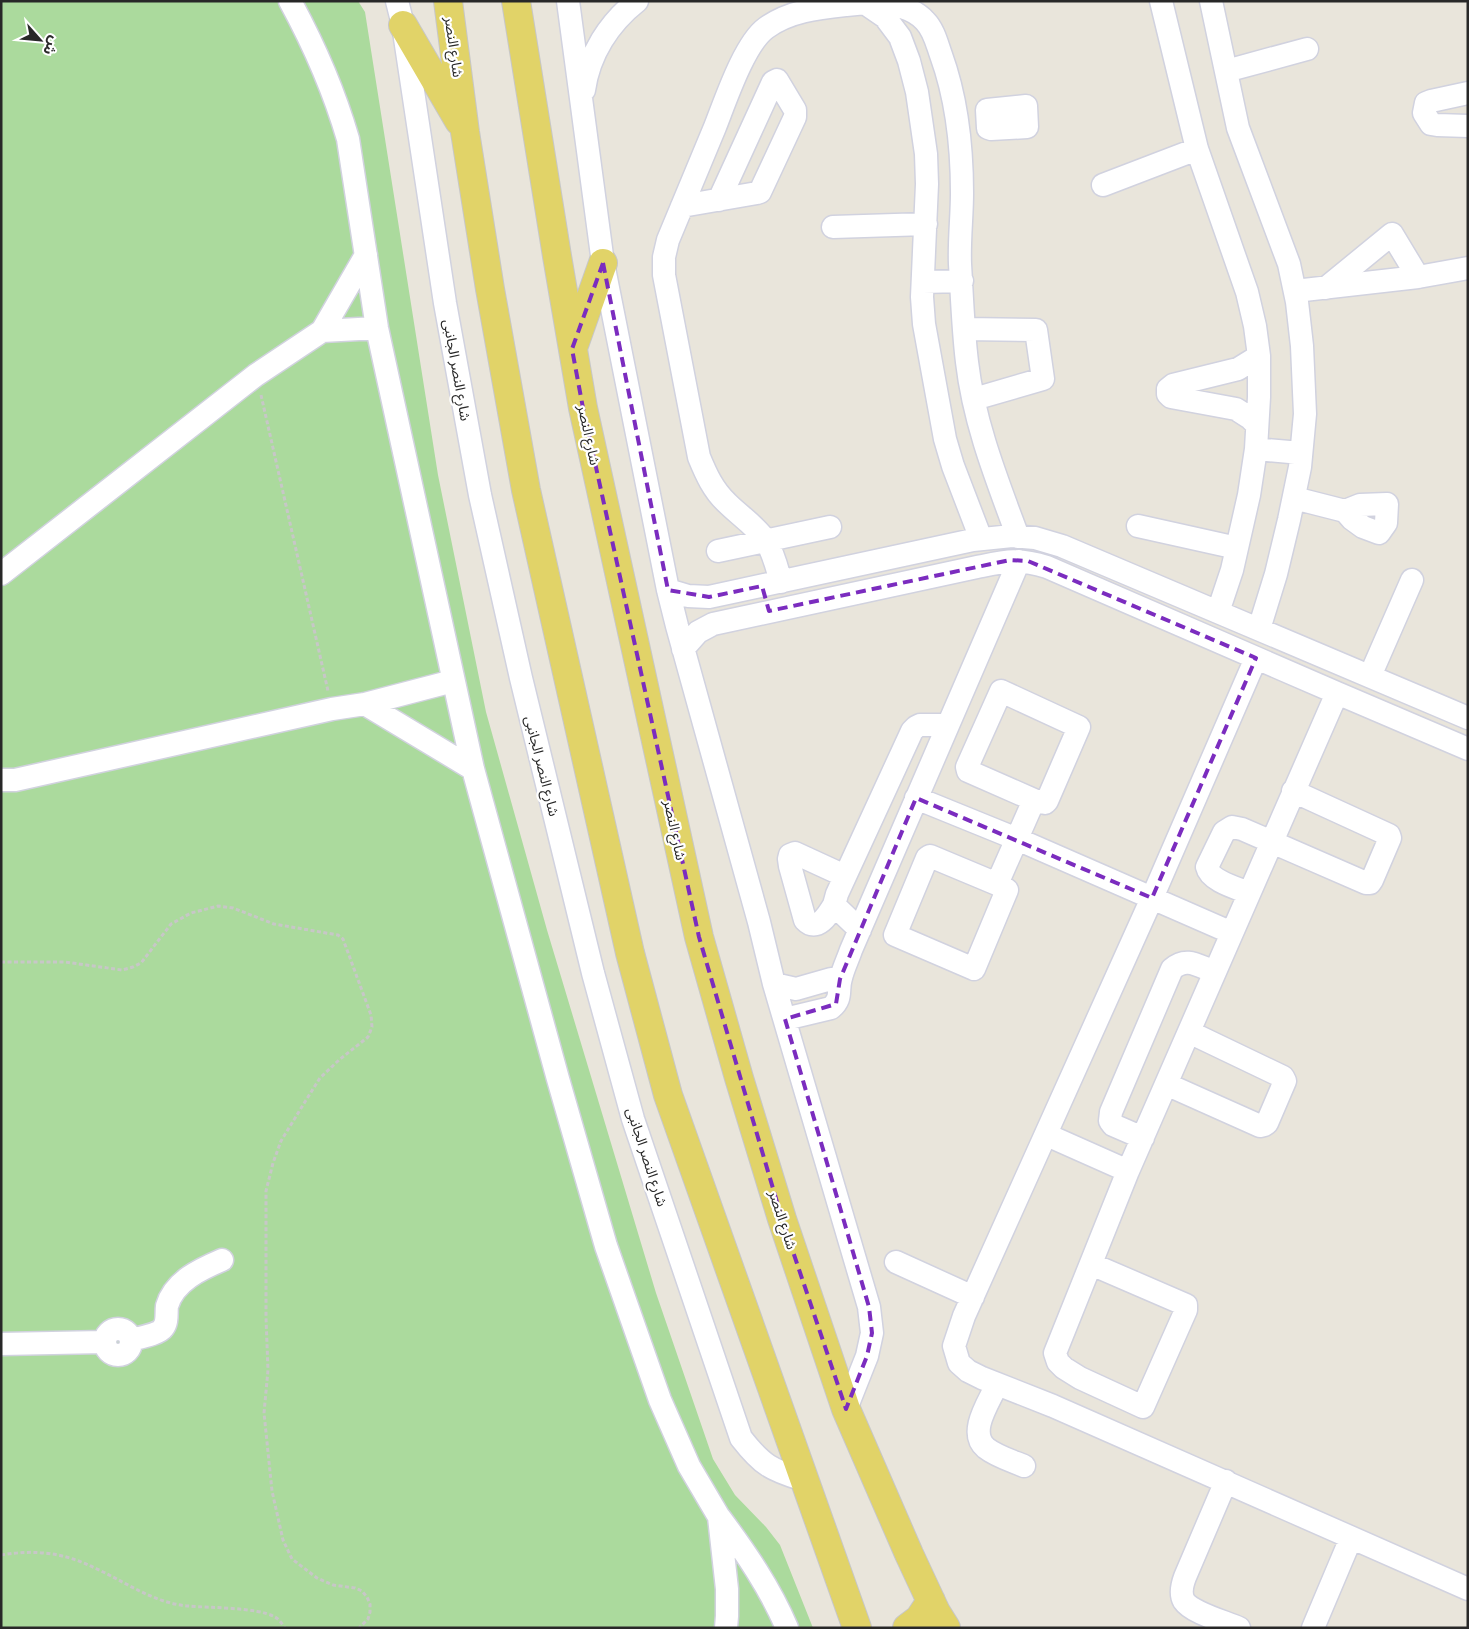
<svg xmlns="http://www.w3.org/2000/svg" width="1469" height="1629" font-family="'Exo 2','Noto Sans Arabic',sans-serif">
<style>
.green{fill:#abda9d}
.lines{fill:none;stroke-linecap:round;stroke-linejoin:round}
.minor-casing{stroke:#d1d2df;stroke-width:25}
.major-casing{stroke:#c7c7c7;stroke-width:30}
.path{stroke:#c7c7c7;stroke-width:3;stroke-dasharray:4 2.5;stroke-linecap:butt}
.minor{stroke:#fff;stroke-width:22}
.major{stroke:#e1d368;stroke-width:28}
.marked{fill:none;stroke:#7b2cbf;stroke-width:4;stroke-dasharray:10 6;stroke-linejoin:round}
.labels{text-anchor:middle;stroke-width:4.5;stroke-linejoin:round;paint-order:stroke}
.street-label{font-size:14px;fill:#282828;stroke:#fff}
</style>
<rect width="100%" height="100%" fill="#e9e5db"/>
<path class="green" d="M1,1H358L365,12L438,475L486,712L547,930L656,1293L713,1459L735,1495L766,1527L780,1545L813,1628H1Z"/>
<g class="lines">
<defs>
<path id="minor" d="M290,1C314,45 334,91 348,139L377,328L473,769L558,1079L606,1246L660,1400L689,1466L719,1517L727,1589V1616L726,1628
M397,1L403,25L445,303L480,495L521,678L593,973L633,1119L741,1438C762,1465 771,1470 804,1480
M568,1L603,263L668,590L677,626L759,922L774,984L869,1307L872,1333L867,1356L846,1409
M1161,1L1197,149L1247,292L1255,326L1259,356V397L1256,449L1249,495L1232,570L1218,612
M1211,1L1238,128L1289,264L1297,302L1302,346L1305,414L1300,467L1289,520L1276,574L1259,629
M866,4L885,17L900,37L909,61L917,92L926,154L927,184L922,297L924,324L945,439L953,466L981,539
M1226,71L1307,49
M584,90C589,54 609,23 637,1
M1468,93L1431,101L1426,103L1424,113L1431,124L1437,125L1468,126
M1026,106L1027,127L991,129L988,128L987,110Z
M1103,185L1197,149
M682,206L757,193L760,192L795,117V110L777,80L773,82L719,200
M833,227L926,224
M923,282L962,281
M1326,288L1392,234L1418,277
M1295,291L1418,277L1468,268
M965,329L1036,330L1043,379L974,399
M322,331L377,328
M1257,425L1250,418L1236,409L1171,397L1168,394V389L1173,385L1238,369L1259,356
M1256,449L1301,453
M1294,498L1345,511L1352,519L1363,527L1379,533L1386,523L1387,504L1360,505L1345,511
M1138,526L1237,548
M718,551L830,527
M1,574L256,375L322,331L366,255
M781,582C777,568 774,554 766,541C756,526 740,516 727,503C713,490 706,474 699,457L664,275V257L668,240C684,202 699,165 715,127C725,102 744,44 766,28C789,11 818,8 846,5C871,2 907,1 925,21C934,30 937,44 941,55C957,99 962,147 962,193C962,217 959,240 960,264C962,296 963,329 967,362C974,423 997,480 1018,537
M668,590L688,596L709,597L973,540L1012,536L1035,538L1062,546L1468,718
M683,649L698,632L713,624L977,567C1007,561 1017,558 1047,567L1337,693L1468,749
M1256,658L1152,898L964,1316L954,1346L959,1363L968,1371L982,1378L1053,1406L1468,1589
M1370,676L1412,580
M1001,691L1079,727L1047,801L1045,803L1034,800L968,771L967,767Z
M365,704L473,769
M1,780H15L332,709L365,704L453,681
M916,798L1017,839L1232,933
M930,856L997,884L1007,890L974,969L895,935L927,858Z
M997,884L1034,800
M1249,893C1237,888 1210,881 1207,867L1224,832L1232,827L1242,829L1366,883H1370L1372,880L1390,838L1389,835L1293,791
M834,905C828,915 817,933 805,920L790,866L789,859L790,855L795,853L845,876
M860,930L834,905L837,894L912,731L916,727L920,725H948
M774,984L796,989L831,979H840
M785,1019L831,1008C843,998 837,990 841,978C843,969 848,959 851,950L1019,561
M1166,1084L1260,1126L1264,1125L1267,1123L1285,1081L1283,1077L1189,1032
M1047,1135L1128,1171L1337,693
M1143,1138L1113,1125L1110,1121L1111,1112L1172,969C1187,956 1198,966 1215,972
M896,1262L973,1297
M1091,1264L1186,1305V1310L1143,1407L1080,1378L1064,1368L1058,1362L1055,1353L1128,1171
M105 1342a13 13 0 1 1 26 0a13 13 0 1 1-26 0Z
M131,1340C138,1338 159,1334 163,1328C168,1322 166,1313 167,1306C174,1281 201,1269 222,1260
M1,1344L104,1342
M997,1384C990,1401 967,1432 986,1448C996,1456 1012,1461 1024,1466
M1226,1481L1185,1577C1182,1585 1180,1594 1184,1601C1192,1613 1226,1622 1239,1628
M720,1518C746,1553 770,1588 787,1628
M1313,1628L1351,1538"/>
<path id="major" d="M448,1L465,132L490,289L526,490L630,953L668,1095L857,1628
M516,1L557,256L583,408L699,937L739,1078L782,1219L846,1409L909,1554L936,1612L946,1628
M403,25L459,121
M573,348L603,263
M907,1628L919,1619L931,1601"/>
</defs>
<use href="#minor" class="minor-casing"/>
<use href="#major" class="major-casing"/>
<path class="path" d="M261,395L328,691
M1,962H65L122,970L133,967L141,963L171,924L191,913L218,906L233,908L274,924L338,935L343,939L371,1015L372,1027L368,1037L339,1060L320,1078L303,1105L281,1141L273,1163L266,1191V1318L268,1370L264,1413L272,1491L283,1540L292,1559L317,1578L333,1585L355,1588L362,1591L367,1597L370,1604V1612L368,1619L359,1628
M1,1555C37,1549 65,1553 97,1569C127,1583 154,1603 188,1606C210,1608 257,1607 275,1617C279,1619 282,1624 285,1628"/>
<use href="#minor" class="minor"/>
<use href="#major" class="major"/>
</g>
<path class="marked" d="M603,263L668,590L709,597L762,586L769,611L1010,560L1028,561L1256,658L1152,898L916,798L840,979L836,1004L785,1019L869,1307L872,1333L867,1356L846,1409L782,1219L699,937L583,408L572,349Z"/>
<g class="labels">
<g class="street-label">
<text transform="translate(454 47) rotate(82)" y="5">شارع النصر</text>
<text transform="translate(457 370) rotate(80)" y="5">شارع النصر الجانبى</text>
<text transform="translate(589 435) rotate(78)" y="5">شارع النصر</text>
<text transform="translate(542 766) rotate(76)" y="5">شارع النصر الجانبى</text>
<text transform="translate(675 830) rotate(78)" y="5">شارع النصر</text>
<text transform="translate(647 1157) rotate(72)" y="5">شارع النصر الجانبى</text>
<text transform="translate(783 1220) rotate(72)" y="5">شارع النصر</text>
</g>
</g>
<rect width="1469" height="1629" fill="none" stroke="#282828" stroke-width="5"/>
<g transform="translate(40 40) rotate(117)" stroke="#ffffff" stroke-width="4" paint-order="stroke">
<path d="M0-4L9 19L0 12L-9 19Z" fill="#282828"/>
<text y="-8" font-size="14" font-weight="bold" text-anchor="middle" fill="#282828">ش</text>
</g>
</svg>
